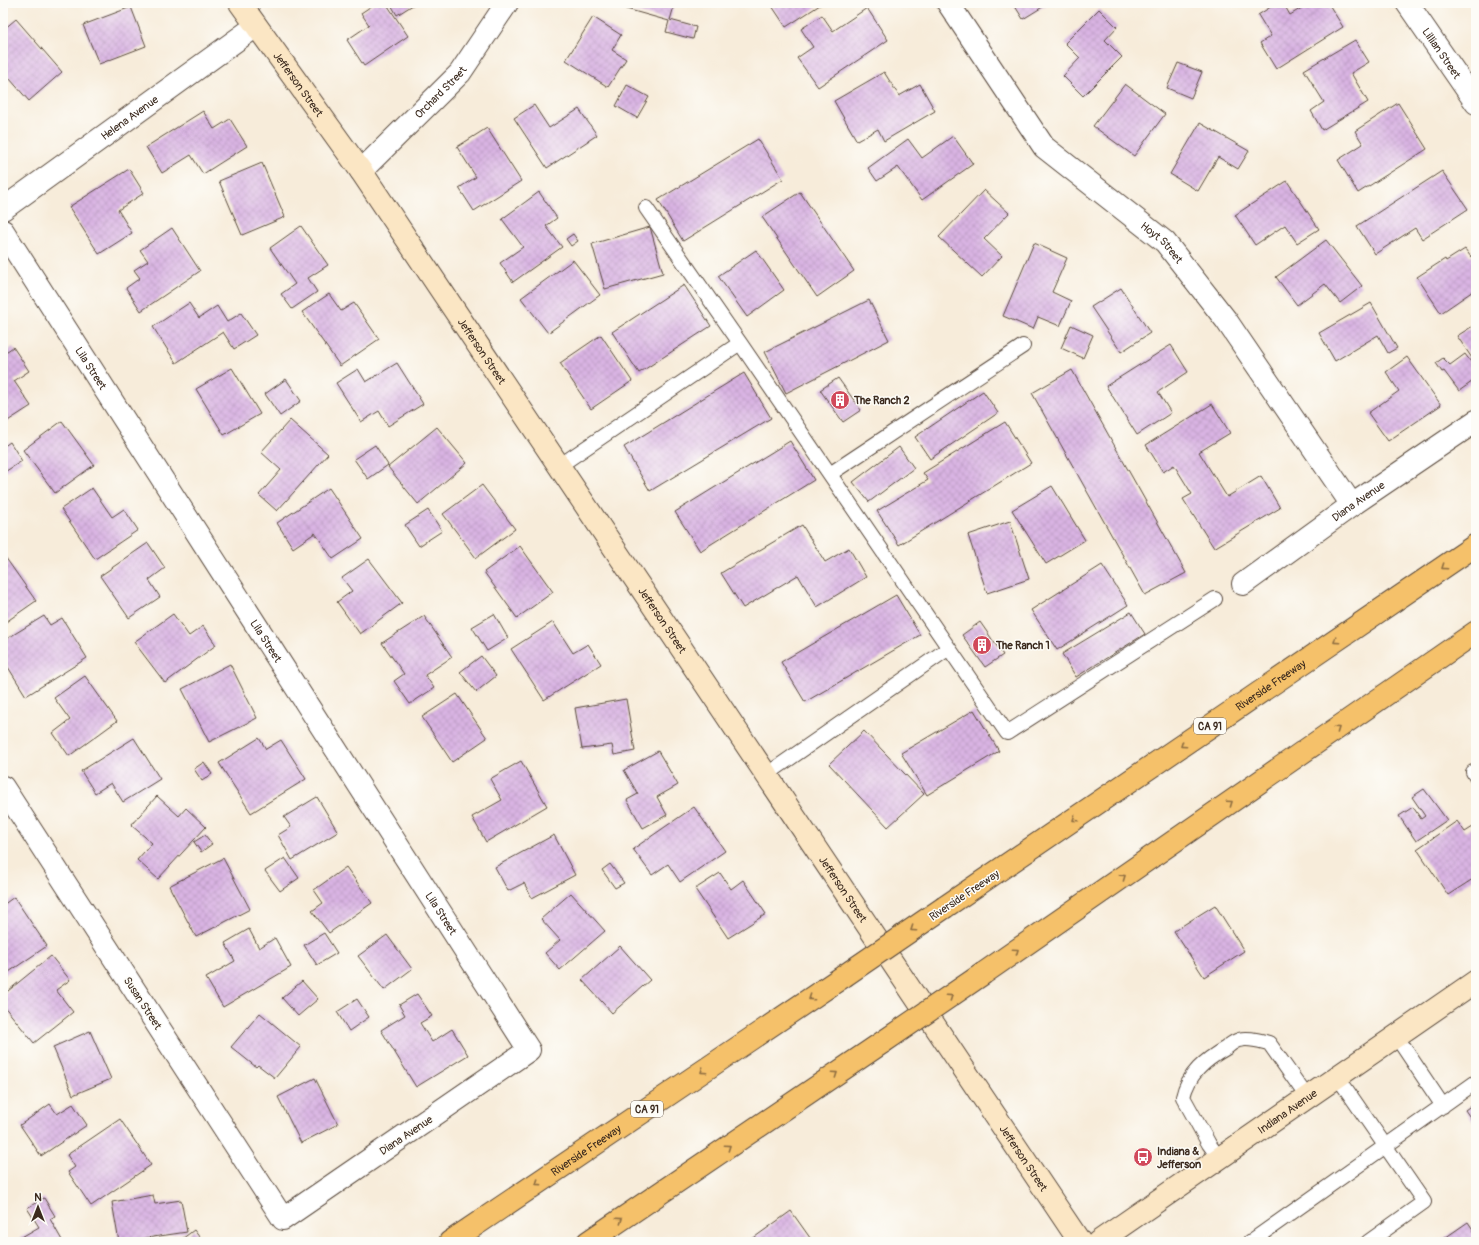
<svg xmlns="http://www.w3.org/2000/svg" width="1479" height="1245" font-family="Pangolin,sans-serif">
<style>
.building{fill:url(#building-cross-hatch)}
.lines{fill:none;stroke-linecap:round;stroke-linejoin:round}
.lane-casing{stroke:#57473a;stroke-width:16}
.street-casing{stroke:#57473a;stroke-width:24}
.secondary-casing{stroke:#57473a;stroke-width:24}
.highway-casing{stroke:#57473a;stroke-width:24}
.lane{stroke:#fff;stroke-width:14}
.street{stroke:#fff;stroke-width:22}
.secondary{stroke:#fbe6c4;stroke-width:22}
.highway{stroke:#f5c16b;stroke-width:22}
.highway-bridge-casing{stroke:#57473a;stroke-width:24;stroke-linecap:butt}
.highway-bridge{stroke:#f5c16b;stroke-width:22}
.oneway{stroke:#8f6e41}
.labels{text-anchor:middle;stroke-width:3;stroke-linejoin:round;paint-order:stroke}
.shield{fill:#fdfcf7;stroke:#75695f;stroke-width:1}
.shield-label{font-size:10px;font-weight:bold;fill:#3b2a1e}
.street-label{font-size:11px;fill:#3b2a1e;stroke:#fdfcf7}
.poi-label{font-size:11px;font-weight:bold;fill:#3b2a1e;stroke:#fdfcf7;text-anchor:start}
</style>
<defs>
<pattern id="building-cross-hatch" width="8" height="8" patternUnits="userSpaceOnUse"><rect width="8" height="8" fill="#d9b4e3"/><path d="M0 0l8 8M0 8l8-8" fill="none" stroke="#bb9bc2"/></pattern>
</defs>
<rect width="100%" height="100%" fill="#fdfcf7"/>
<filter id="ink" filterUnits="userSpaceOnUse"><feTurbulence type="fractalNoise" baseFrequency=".025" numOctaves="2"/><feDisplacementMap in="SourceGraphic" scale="8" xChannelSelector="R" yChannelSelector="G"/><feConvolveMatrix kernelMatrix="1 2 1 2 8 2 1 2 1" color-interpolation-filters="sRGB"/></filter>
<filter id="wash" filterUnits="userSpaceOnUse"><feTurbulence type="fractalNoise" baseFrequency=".012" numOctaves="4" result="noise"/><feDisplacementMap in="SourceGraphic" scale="16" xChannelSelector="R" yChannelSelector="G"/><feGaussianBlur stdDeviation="0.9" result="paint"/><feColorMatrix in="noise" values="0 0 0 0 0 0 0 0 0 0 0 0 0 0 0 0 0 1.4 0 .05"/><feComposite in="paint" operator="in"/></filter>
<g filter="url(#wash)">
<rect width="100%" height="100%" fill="#f7ecda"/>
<g id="blocks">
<path class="building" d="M376,3H386L408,36L364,66L347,40L369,25L361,13Z
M390,3H416L397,15Z
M605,3H675L670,20L696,27L693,39L666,32L669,21Z
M770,3H823L786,27Z
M1013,3H1049L1023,19Z
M1277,3H1283L1290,15L1310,3H1328L1343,27L1276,69L1260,43L1271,36L1258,15Z
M131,7L146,46L99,64L83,25Z
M867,8L888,40L818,87L797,58L813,47L801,29L822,15L833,31Z
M1099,9L1117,27L1105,40L1122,57L1083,96L1063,76L1080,58L1065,43Z
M593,17L621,35L612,50L626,59L608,87L566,60Z
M16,19L62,72L29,101L3,71V30Z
M1355,40L1369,62L1351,73L1368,102L1322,130L1311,111L1324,102L1304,70Z
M1178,63L1202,72L1191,98L1167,88Z
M884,72L899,96L920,84L935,111L884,141L878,129L857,141L834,101Z
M1125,84L1165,114L1134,156L1093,126Z
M627,85L649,97L637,118L616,106Z
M1398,103L1427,149L1358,193L1338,160L1363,144L1355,131Z
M534,105L549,128L579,109L597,135L547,168L514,118Z
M203,111L214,129L230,119L247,146L203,174L191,155L162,173L146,147Z
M1200,123L1249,151L1238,169L1218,157L1198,191L1170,174Z
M487,128L521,181L474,211L459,188L476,177L457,147Z
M953,136L973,164L922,200L898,167L877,181L868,168L908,139L922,158Z
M758,139L783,179L683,241L658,200Z
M262,163L285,217L242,235L219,181Z
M129,169L144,193L118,210L132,233L99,254L69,207Z
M1442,171L1468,209L1422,239L1415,228L1375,254L1357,226Z
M1287,181L1319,229L1297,243L1285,225L1255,245L1235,215Z
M984,190L1009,213L984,239L1002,256L982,277L939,237Z
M539,192L557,218L546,226L562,247L513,282L500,263L523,247L502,219Z
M800,192L854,271L817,297L762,217Z
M301,226L328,265L308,278L317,292L292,309L281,294L295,284L270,248Z
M650,227L663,273L605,289L592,244Z
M172,228L200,271L141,311L126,288L140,278L134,270L148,261L140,250Z
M573,234L578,241L571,246L566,239Z
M1326,240L1362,286L1340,303L1325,284L1297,305L1276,277Z
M1034,243L1067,258L1052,292L1071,301L1060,326L1038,317L1033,329L1003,316Z
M1465,249L1471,257L1476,254V289L1441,313L1417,277L1445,259L1446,261Z
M756,250L784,290L747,317L718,276Z
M573,260L600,295L548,333L521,298Z
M684,285L711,326L639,373L612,332Z
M1121,288L1150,333L1121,352L1091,307Z
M329,294L341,311L354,303L379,339L340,366L302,312Z
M869,300L889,340L786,393L765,352Z
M189,303L199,318L217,306L227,322L241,313L256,335L234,349L223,332L176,363L153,327Z
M1371,303L1397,348L1388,353L1378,335L1335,361L1319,333Z
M1476,324V359L1474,361L1457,336Z
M1071,325L1093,335L1083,358L1061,348Z
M601,335L632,381L591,409L560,363Z
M1171,345L1188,372L1158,392L1171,413L1137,435L1106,386Z
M13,347L29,371L14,381L31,406L3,424V354Z
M1465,354L1476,369V379L1459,391L1444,371L1442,372L1436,363L1443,358L1450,365Z
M1407,357L1441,405L1388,441L1368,413L1399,391L1386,372Z
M397,363L423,404L388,426L379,411L361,422L336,383L358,369L366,382Z
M232,368L260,414L224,435L196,389Z
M1072,370L1186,573L1145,595L1032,393Z
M744,373L771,418L650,491L624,447Z
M838,378L861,410L843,422L820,390Z
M286,379L301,401L280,416L265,394Z
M983,391L998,413L930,459L915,437Z
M1212,404L1230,433L1199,452L1227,497L1261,476L1280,508L1214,548L1183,499L1192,494L1174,465L1163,472L1146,445Z
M290,420L328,454L277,511L259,495L281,470L261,452Z
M62,421L94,465L55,493L23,450Z
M1005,422L1031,463L899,545L877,511L928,480L923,473Z
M437,427L467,463L418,504L388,467Z
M790,441L814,480L700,551L675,512Z
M10,442L22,461L3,473V447Z
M375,445L388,465L368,479L354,459Z
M899,447L914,468L869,502L853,482Z
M482,485L515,529L476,558L443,514Z
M1052,486L1085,540L1046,564L1012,510Z
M92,488L112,517L124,509L138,530L95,559L61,509Z
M329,488L363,539L333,559L315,533L293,548L277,523Z
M428,510L442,531L419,546L405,525Z
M1010,521L1029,579L987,593L968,535Z
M802,525L825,562L849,548L866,577L817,607L798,575L743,608L721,573Z
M148,543L165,568L149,580L160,597L129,618L100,576Z
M520,546L553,592L517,618L484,572Z
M3,554L36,601L3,624Z
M369,559L402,603L360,634L337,602L352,591L342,578Z
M1102,565L1128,605L1057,650L1031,610Z
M896,595L920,635L805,702L781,662Z
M1131,612L1145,634L1076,677L1062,654Z
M173,614L189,636L203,626L216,645L165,683L134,642Z
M494,614L508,638L487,651L472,627Z
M44,616L50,625L62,618L87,658L26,696L3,659V641Z
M424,616L452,657L425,675L434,688L410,704L394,681L404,674L382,643Z
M553,622L573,653L588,644L601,664L544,700L511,649Z
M980,622L1003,655L985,667L962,635Z
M481,656L496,676L476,692L460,672Z
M230,664L257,718L209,742L182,689Z
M85,676L117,721L69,756L53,733L70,720L54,698Z
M457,694L487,738L452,762L422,717Z
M626,699L635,751L614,755L612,745L582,749L575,708Z
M974,710L999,751L927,795L901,753Z
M864,731L924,794L888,827L829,764Z
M134,738L160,779L123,802L111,783L95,793L81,771Z
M259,738L266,749L281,740L306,779L251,813L219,763Z
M658,751L678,785L657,797L667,815L643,828L627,800L638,794L624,770Z
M521,761L547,806L486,842L472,817L502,800L490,779Z
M204,762L212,774L202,781L194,769Z
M1424,789L1447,820L1416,841L1399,816L1413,807L1421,819L1425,816L1412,797Z
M157,796L179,816L186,808L206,827L158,879L137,860L152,843L131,825Z
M317,797L338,832L292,860L278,835L291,827L284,817Z
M694,807L725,851L680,882L668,864L652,875L633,849Z
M1457,821L1465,832L1476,825V877L1448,895L1417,849Z
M205,835L212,844L201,852L194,842Z
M554,835L575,875L532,898L524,883L508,891L495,867Z
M223,858L250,909L196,937L169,886Z
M285,858L299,878L280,891L265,871Z
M610,864L624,883L615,888L602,870Z
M346,867L372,903L329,933L312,911L323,903L314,890Z
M720,873L731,889L743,880L766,914L728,938L695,889Z
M571,893L605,931L560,970L545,953L560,940L541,919Z
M14,897L47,946L3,976V905Z
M1215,905L1244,951L1204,977L1174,931Z
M249,929L259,948L275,938L291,967L223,1007L206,978L235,961L225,943Z
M324,933L337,953L317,965L304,945Z
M387,935L412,969L384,990L358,956Z
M620,946L650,980L612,1013L582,980Z
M51,956L70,980L56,990L73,1012L34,1043L3,1005V995Z
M302,981L318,999L298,1016L282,998Z
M417,994L432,1016L420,1023L432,1042L452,1029L468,1055L416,1087L381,1030L405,1015L399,1005Z
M357,999L369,1017L349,1031L337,1012Z
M260,1013L301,1047L275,1078L258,1065L256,1067L231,1047Z
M90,1031L111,1079L73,1095L53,1047Z
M315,1078L338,1124L301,1143L278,1097Z
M1476,1102V1126L1465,1110Z
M50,1104L57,1114L73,1104L87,1125L41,1156L20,1125Z
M120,1119L151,1165L91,1206L68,1172L75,1167L67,1155Z
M153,1195L155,1204L181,1200L187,1232L119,1242L112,1202Z
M44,1198L55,1216L50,1219L63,1242H13L39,1227L27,1208Z
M791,1211L813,1242H748Z
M1468,1222L1476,1234V1242H1439Z
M194,1230L203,1242H178Z"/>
</g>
</g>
<g filter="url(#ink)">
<use href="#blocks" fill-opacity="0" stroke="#57473a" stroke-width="1"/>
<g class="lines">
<defs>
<path id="lane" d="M646,208L740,343
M559,466L740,343L1007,733L1215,599
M830,474L1023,346
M1473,772L1476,777
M766,775L949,648
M1396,1036L1443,1106
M1337,1076L1424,1202L1368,1242
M1219,1158L1209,1144L1183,1097C1188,1074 1205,1060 1226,1048C1230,1045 1234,1041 1239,1040C1248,1037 1260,1041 1269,1043L1307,1097
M1250,1242L1476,1082"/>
<g id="street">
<path id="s1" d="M948,3L1044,147L1165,242L1226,320L1352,505"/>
<path id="s2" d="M1407,3L1476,103"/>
<path id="s3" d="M361,171L460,73L507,3"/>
<path id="s4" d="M3,209L256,26"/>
<path id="s5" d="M3,231L529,1050L283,1219L3,787"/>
<path id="s6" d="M1243,584L1352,505L1476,421"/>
</g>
<g id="secondary">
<path id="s7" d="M240,3L361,171L1080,1242"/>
<path id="s8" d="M1098,1242L1476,981"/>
</g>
<g id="highway">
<path id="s9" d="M945,907L1476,545"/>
<path d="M984,973L1476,632"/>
<path id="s10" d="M450,1242L844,976"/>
<path d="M588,1242L883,1042"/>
</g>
</defs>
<use href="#lane" class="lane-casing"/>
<use href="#street" class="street-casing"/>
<use href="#secondary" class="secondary-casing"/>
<use href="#highway" class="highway-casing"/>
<use href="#lane" class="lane"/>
<use href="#street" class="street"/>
<use href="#secondary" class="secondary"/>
<use href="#highway" class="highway"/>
<defs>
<path id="highway-bridge" d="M844,976L945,907
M883,1042L984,973"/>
</defs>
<use href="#highway-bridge" class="highway-bridge-casing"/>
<use href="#highway-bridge" class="highway-bridge"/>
</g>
<defs><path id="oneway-chevron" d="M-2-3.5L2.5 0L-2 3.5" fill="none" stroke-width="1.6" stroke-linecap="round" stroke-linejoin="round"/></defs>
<g class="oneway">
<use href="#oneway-chevron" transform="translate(1444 567) rotate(146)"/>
<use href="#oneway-chevron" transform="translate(1336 641) rotate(146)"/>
<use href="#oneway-chevron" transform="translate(1337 729) rotate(-35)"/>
<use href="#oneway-chevron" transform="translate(1183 745) rotate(146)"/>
<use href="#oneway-chevron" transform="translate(1230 803) rotate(-35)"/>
<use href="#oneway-chevron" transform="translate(1075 819) rotate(146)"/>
<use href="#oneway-chevron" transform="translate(1123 877) rotate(-35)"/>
<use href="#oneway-chevron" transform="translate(913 929) rotate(146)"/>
<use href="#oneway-chevron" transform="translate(1016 951) rotate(-35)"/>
<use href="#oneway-chevron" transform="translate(950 997) rotate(-34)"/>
<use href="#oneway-chevron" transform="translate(811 998) rotate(146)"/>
<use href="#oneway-chevron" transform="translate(703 1071) rotate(146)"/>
<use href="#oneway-chevron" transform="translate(835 1074) rotate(-34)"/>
<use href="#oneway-chevron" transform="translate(728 1147) rotate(-34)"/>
<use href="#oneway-chevron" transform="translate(538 1183) rotate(146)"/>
<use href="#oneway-chevron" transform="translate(620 1220) rotate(-34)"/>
</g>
</g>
<defs>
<symbol id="building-disc" viewBox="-11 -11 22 22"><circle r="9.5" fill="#d1495b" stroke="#fdfcf7"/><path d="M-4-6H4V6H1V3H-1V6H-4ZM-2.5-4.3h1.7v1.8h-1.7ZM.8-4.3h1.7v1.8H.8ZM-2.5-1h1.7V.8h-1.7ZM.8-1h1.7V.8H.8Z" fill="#fff"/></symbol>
<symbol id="bus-disc" viewBox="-11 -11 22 22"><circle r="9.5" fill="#d1495b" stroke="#fdfcf7"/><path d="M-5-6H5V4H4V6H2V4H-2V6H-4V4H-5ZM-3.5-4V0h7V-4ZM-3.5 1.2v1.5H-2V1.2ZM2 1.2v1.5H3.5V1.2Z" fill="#fff"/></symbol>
</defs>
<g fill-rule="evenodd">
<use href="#building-disc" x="829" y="389" width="22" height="22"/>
<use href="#building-disc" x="971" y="634" width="22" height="22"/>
<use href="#bus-disc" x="1132" y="1146" width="22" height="22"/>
</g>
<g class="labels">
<g class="shield">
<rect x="1194" y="718" width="32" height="16" rx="3"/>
<rect x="631" y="1101" width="32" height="16" rx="3"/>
</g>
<g class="shield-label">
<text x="1210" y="730">CA 91</text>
<text x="647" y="1113">CA 91</text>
</g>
<g class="street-label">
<text dy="4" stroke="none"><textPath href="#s2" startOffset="61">Lillian Street</textPath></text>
<text dy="4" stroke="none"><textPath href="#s7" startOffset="100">Jefferson Street</textPath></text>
<text dy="4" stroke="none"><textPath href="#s3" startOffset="112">Orchard Street</textPath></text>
<text dy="4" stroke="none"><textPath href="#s4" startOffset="156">Helena Avenue</textPath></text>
<text dy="4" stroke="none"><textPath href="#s1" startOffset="325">Hoyt Street</textPath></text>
<text dy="4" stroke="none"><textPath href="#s7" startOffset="424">Jefferson Street</textPath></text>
<text dy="4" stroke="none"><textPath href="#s5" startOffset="163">Lila Street</textPath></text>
<text dy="4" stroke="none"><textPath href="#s6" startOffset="142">Diana Avenue</textPath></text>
<text dy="4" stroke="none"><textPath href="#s7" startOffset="748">Jefferson Street</textPath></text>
<text dy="4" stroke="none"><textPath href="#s5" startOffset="487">Lila Street</textPath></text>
<text dy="4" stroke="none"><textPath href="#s9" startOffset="394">Riverside Freeway</textPath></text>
<text dy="4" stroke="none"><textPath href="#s7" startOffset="1072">Jefferson Street</textPath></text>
<text transform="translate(964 895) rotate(-34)" y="4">Riverside Freeway</text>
<text dy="4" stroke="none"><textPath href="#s5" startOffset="811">Lila Street</textPath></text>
<text transform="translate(143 1003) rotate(57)" y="4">Susan Street</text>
<text dy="4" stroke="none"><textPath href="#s8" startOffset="230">Indiana Avenue</textPath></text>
<text transform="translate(406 1135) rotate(-34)" y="4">Diana Avenue</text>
<text dy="4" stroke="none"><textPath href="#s10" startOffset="164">Riverside Freeway</textPath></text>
<text dy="4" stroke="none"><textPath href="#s7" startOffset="1396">Jefferson Street</textPath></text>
</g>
<g class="poi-label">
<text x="854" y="404">The Ranch 2</text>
<text x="996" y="649">The Ranch 1</text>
<text x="1157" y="1155">Indiana &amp;<tspan x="1157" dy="13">Jefferson</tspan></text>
</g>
</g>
<rect width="1479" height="1245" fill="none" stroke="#fdfcf7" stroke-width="16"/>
<g transform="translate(38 1207)" stroke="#fdfcf7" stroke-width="3" paint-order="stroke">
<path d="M0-3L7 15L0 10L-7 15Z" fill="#3b2a1e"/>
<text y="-6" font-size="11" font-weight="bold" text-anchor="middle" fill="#3b2a1e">N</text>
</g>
</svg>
